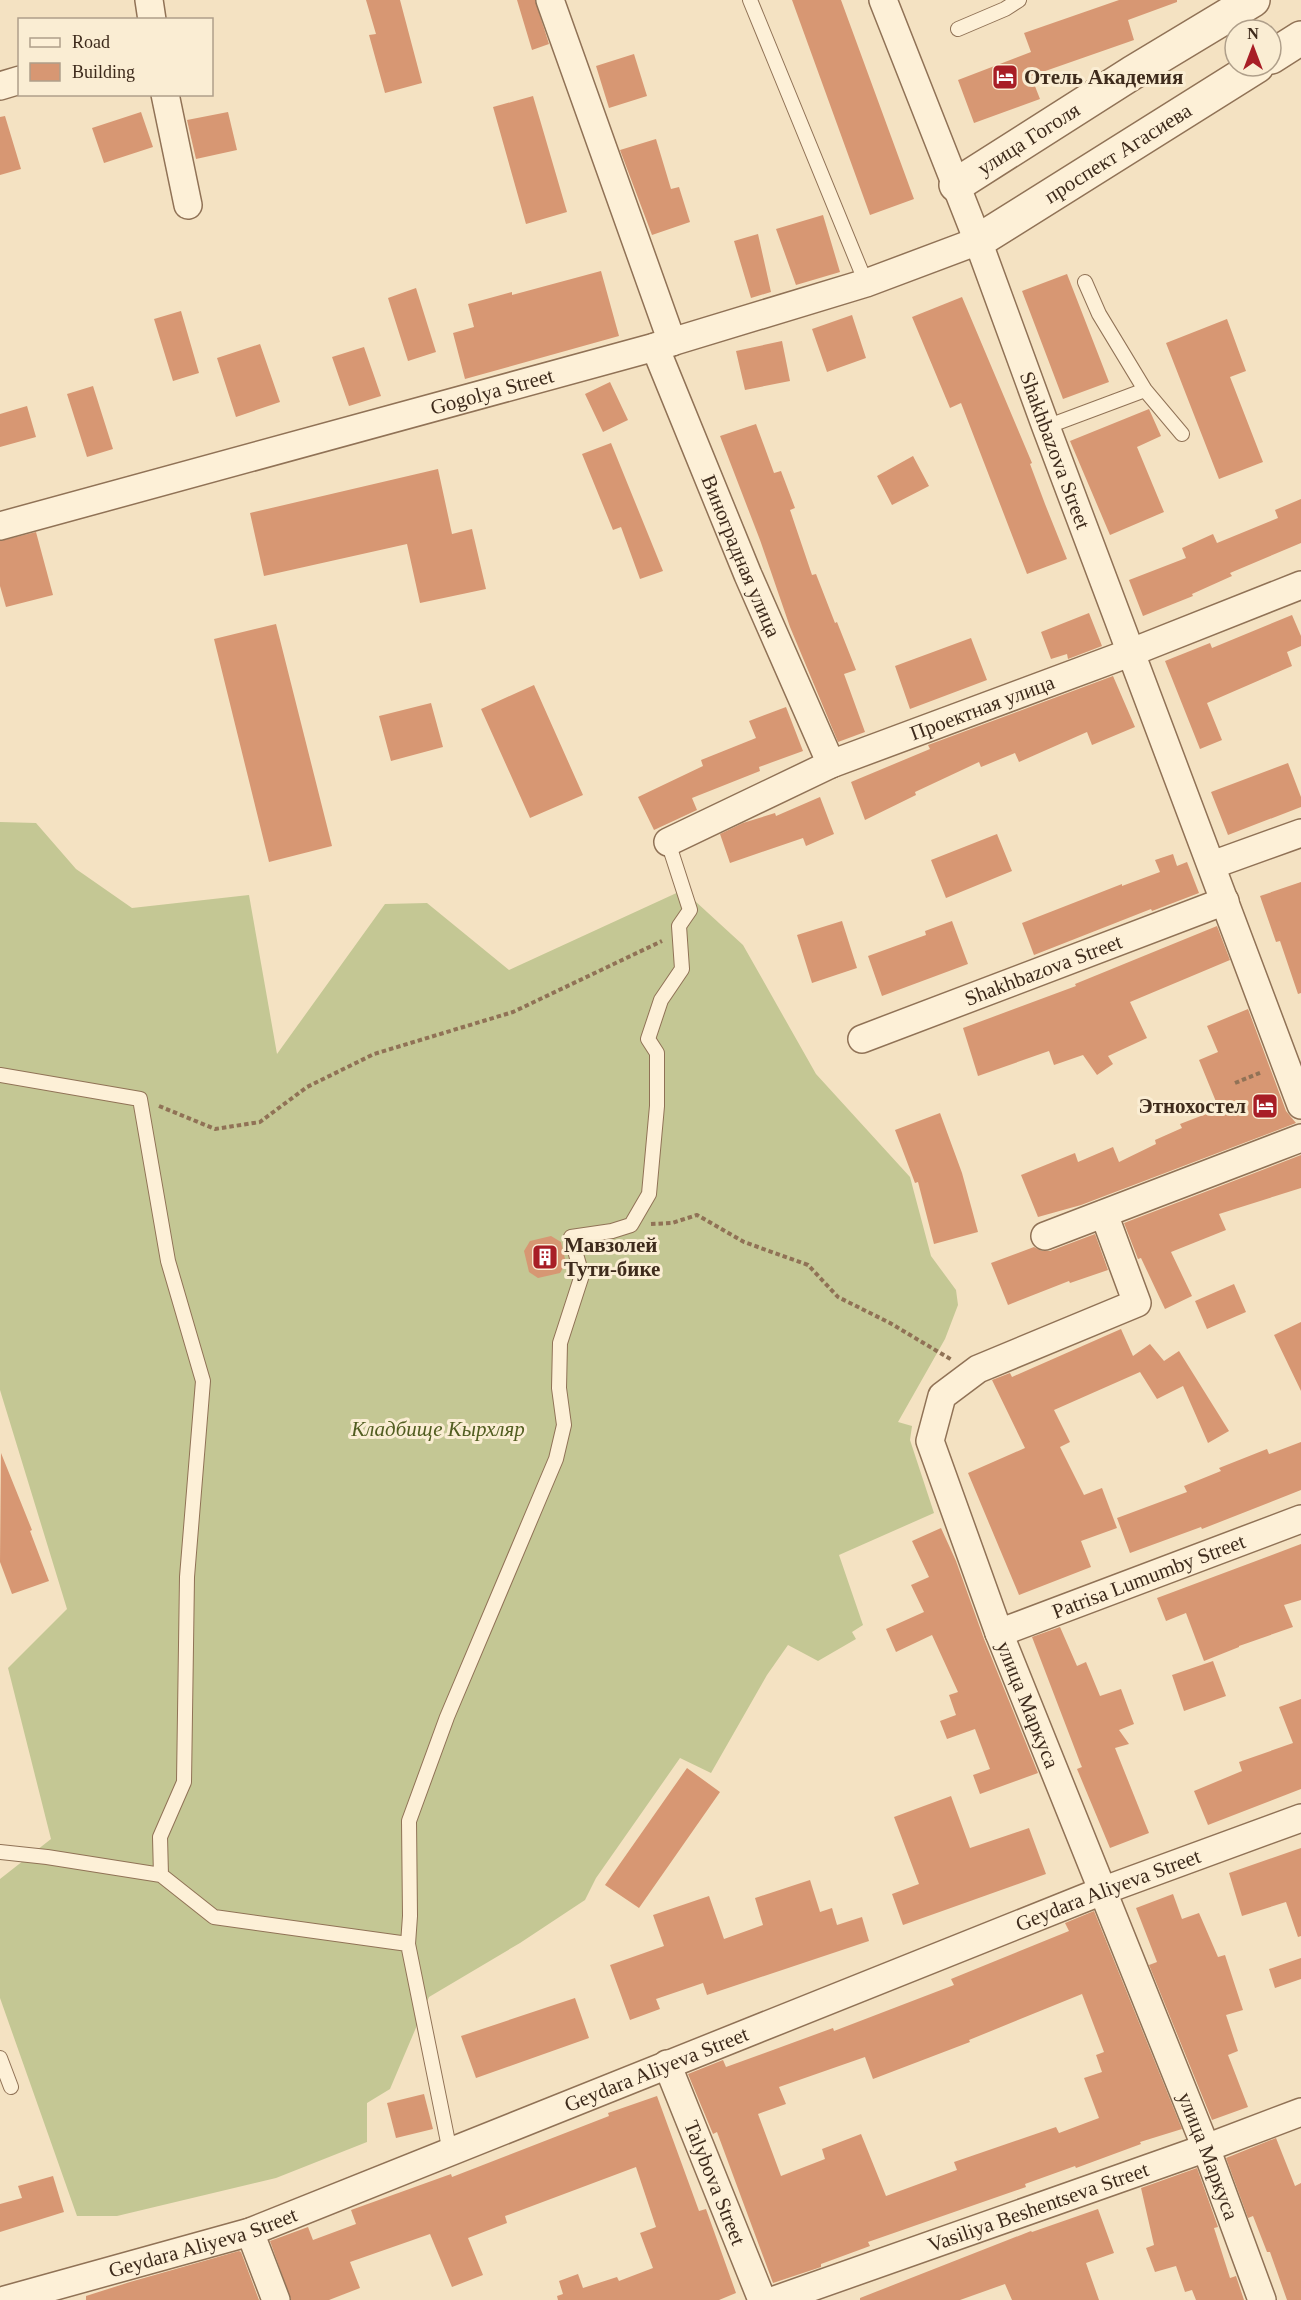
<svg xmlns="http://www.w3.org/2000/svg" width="1301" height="2300" font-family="Georgia,serif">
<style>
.cemetery{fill:#c4c794}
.building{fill:#d79773;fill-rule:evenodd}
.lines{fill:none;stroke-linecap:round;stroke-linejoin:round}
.service-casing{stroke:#907256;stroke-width:16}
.minor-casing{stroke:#907256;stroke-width:30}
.tertiary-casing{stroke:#907256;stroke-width:36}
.path{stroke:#907256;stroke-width:4;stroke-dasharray:4.5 3;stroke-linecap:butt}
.service{stroke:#fdf0d7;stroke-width:14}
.minor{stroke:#fdf0d7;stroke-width:27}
.tertiary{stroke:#fdf0d7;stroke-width:33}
.labels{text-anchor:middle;stroke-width:6;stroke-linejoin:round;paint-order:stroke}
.poi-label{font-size:21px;font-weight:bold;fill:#3e2b1c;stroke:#faedd3;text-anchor:start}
.street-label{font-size:21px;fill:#3e2b1c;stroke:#faedd3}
.park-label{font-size:21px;font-style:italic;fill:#515d20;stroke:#faedd3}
</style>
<rect width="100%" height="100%" fill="#f4e2c2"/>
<path class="cemetery" d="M0,822L36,823L76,869L132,908L249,895L277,1054L385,904L427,903L509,970L683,890L743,945L816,1074L910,1177L931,1256L956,1290L958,1305L945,1339L898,1422L912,1426L910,1440L934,1513L839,1555L863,1625L852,1632L856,1639L818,1661L788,1645L767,1675L711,1773L680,1758L596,1878L585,1900L520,1943L429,1997L390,2089L367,2103V2142L276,2178L117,2216H77L0,1998V1879L51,1839L8,1668L67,1609L0,1390Z"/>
<path class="building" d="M366,0H400L422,83L385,93L369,35L376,34Z
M517,0H535L549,44L532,50Z
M792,0H841L914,199L870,215Z
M1119,0H1177V2L1128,20L1134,40L1031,76L1040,99L974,123L958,80L1031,52L1024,33Z
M634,54L647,96L609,108L596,66Z
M533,96L567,212L526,224L493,107Z
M141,112L153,147L104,163L92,128Z
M228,112L237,150L196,159L187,120Z
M5,116L21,169L0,175V117Z
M656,139L671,189L679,187L690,222L652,235L620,150Z
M823,215L840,272L796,285L776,229Z
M758,234L771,292L751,298L734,241Z
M601,271L619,336L465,379L453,333L474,327L468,304L512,292V295Z
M1067,274L1109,382L1063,399L1022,291Z
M416,288L436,352L408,361L388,298Z
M962,297L1032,463L1030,464L1045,504L1067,559L1027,574L961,403L950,408L912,317Z
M181,311L199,373L173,381L154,319Z
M852,315L866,358L827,372L812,329Z
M1227,319L1246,371L1230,377L1263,462L1219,479L1166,343Z
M782,341L790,381L745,390L736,351Z
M260,344L280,402L236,417L217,358Z
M364,347L381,396L349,406L332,357Z
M610,382L628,420L603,432L585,394Z
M93,386L113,449L87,457L67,394Z
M27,406L36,437L0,447V414Z
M1149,409L1161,436L1137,447L1164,512L1110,535L1070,441Z
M756,424L774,473L781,471L795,508L790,510L812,575L816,574L835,623L837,622L856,670L844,674L865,732L838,742L790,627L760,540L720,436Z
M611,443L663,571L640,579L621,527L613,530L582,454Z
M913,456L929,486L892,505L877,476Z
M438,469L452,534L472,529L486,589L420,603L407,544L264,576L250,513Z
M1301,499V543L1230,573L1232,576L1192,594L1193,596L1143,616L1129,580L1186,558L1182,548L1213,534L1217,543L1278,518L1275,510Z
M36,532L53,595L6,607L0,586V541Z
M1089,613L1102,646L1068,659L1067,654L1051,659L1041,632Z
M1292,615L1301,636V646L1287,652L1292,666L1207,703L1222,740L1200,749L1165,661L1210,643L1212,648Z
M276,624L332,846L269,862L214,639Z
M971,638L987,680L910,709L895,666Z
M1113,676L1135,727L1092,745L1087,732L1019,762L1015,753L981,767L979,762L915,792L916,795L865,820L851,782L930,749L928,745Z
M534,685L583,795L530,818L481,709Z
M431,703L443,747L391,761L379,716Z
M786,707L803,751L759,767L760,771L692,798L697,810L654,830L638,797L703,766L701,760L756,738L749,721Z
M1288,763L1301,797V807L1228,835L1211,792Z
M820,797L834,834L806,846L803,838L730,863L720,834L743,823L775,813L776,816Z
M997,834L1012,871L946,898L931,860Z
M1173,854L1177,866L1187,862L1199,893L1152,911L1151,909L1034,955L1022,923L1122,884V886L1160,872L1155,860Z
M1301,882V993L1298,994L1280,941L1276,942L1260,896Z
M842,921L857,968L812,983L797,935Z
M952,921L968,964L882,996L868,956L926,935L925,931Z
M1217,926L1230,960L1130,1002L1147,1038L1108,1056L1113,1064L1097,1075L1083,1055L1054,1065L1049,1051L978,1076L963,1028L1076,986L1075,984Z
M1248,1009L1286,1111L1296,1123L1081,1205L1038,1217L1021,1175L1075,1153L1078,1162L1113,1147L1119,1162L1156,1144L1155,1140L1182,1128L1180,1124L1219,1109L1199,1060L1218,1052L1207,1026Z
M940,1113L962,1173L978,1232L934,1244L918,1182L915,1183L895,1130Z
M1301,1155V1188L1219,1214L1226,1230L1171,1252L1192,1296L1165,1309L1141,1258L1138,1259L1124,1223Z
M1095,1234L1108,1270L1070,1283L1069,1281L1008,1305L991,1263L1034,1247L1042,1251H1050Z
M551,1236L561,1242L566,1263L560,1273L538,1278L529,1272L524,1251L530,1241Z
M1234,1284L1246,1312L1207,1329L1195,1301Z
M1301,1322V1391L1274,1335Z
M1121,1329L1133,1356L1150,1344L1164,1361L1179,1351L1229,1431L1208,1443L1183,1386L1157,1399L1140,1372L1054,1410L1070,1442L1060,1447L1084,1495L1102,1488L1117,1528L1081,1541L1091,1567L1019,1595L968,1473L1025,1448L992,1380L1010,1373L1012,1377Z
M1301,1442V1490L1202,1529L1201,1527L1130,1553L1117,1518L1187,1492L1184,1486L1221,1471L1219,1468L1267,1449L1269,1454Z
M1,1453L32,1530L30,1531L49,1581L12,1594L0,1562Z
M941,1528L956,1561L984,1639L1038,1773L980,1794L973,1775L990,1769L975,1729L947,1739L940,1721L956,1715L949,1695L958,1692L932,1635L896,1652L886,1629L924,1612L911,1585L929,1577L912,1541Z
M1301,1544V1600L1284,1605L1293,1627L1239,1646V1647L1204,1661L1186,1613L1166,1621L1157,1598Z
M1060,1627L1077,1666L1086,1662L1100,1696L1121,1689L1134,1724L1119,1730L1129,1744L1115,1748L1149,1833L1110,1848L1077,1769L1082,1767L1081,1765L1032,1637Z
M1213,1661L1226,1696L1184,1711L1172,1675Z
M1301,1699V1789L1208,1825L1194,1791L1242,1771L1239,1762L1293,1743L1279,1707Z
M687,1768L720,1792L639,1908L605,1885Z
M951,1796L970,1848L1029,1828L1046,1874L903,1925L892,1894L919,1884L894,1817Z
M1301,1848V1936L1298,1937L1286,1902L1242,1916L1229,1873Z
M810,1880L820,1912L832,1908L837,1925L862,1917L869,1941L707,1995L703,1983L656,1999L660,2009L630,2020L610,1965L664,1946L653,1915L709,1896L724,1939L763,1925L755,1898Z
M1173,1894L1182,1919L1199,1913L1218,1957L1225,1955L1243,2010L1226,2015L1238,2051L1228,2055L1248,2107L1212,2120L1149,1965L1157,1962L1136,1908Z
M1094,1911L1182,2129L1140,2142L1141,2144L1076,2168L1075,2166L1025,2184L1026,2187L868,2242L870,2246L821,2264V2267L773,2283L717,2132L713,2134L688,2074L723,2060L726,2067L833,2028L834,2031L954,1985L951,1979L1069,1931L1065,1923ZM1082,1994L1104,2052L1096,2055L1102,2072L1084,2078L1099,2118L1059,2133L1056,2127L954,2162L957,2170L886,2196L861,2134L822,2149L825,2159L781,2176L758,2114L786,2104L779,2087L865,2057L873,2079L970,2042L969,2040Z
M1301,1958V1979L1275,1988L1269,1969Z
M575,1998L589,2038L476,2078L461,2036Z
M424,2094L433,2129L396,2138L387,2103Z
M657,2096L699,2211L706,2209L736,2293L719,2300H558L557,2296L563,2294L559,2281L578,2274L583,2288L617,2277L619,2281L653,2268L640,2233L656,2227L636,2167L505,2216L507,2223L468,2238L483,2275L452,2287L430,2234L350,2262L360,2288L329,2300H291L270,2241L308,2227L313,2240L356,2224L351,2210L451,2174L452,2177L555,2137L609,2116L608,2113Z
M1276,2138L1295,2186L1301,2183V2300H1287L1270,2252H1267L1253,2216L1248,2218L1226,2158Z
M1197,2168L1218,2227L1214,2228L1230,2278L1236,2276L1244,2300H1196L1192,2290L1185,2292L1176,2266L1155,2272L1146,2248L1154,2245L1141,2188Z
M53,2176L64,2212L0,2232V2204L22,2198L18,2186Z
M1098,2209L1114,2253L1086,2263L1099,2300H1012L1005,2284L960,2300H860V2298L1031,2231L1032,2232Z
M239,2251L241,2252L259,2300H86V2296L130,2282Z"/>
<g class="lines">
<defs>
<path id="service" d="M750,0L866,283
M958,29L1005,9L1019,0
M1085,282L1099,314L1145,390L1182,434
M1046,427L1145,390
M0,1075L140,1099L168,1261L203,1381L187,1577L184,1782L160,1837L161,1875
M0,1852L47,1857L161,1875L214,1917L408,1944L450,2152
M408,1944L410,1916L409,1821L447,1717L556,1459L564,1425L559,1388L560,1343L582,1275L571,1237L612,1231L631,1225L649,1194L657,1106V1053L648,1039L661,1000L682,969L679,926L690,910L668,842
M0,2058L11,2087"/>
<g id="minor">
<path d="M149,0L152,20"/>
<path d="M550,0L672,342"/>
<path id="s1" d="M883,0L978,241L1046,427L1301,1105"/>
<path d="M0,86L20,80"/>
<path d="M165,94L188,205"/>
<path id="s2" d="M655,347L748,575L831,764"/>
<path id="s3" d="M0,526L655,347L866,283L978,241"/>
<path id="s4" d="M668,842L831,764L1132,652L1301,585"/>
<path d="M1212,865L1301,833"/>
<path id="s5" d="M862,1039L1225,901"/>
<path id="s6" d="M1104,1214L1137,1303L978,1369L942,1396L930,1441L999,1633L1206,2148L1262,2300"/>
<path d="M1045,1236L1301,1138"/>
<path id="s7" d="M999,1633L1301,1519"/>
<path id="s8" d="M667,2064L762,2300"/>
<path d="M250,2232L276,2300"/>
<path id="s9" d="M5,2300L250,2232L1102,1891L1301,1818"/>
<path id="s10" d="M775,2300L1206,2148L1301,2112"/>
</g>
<g id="tertiary">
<path d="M1271,57L1301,38"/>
<path id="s11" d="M956,185L1132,73L1253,0"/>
<path id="s12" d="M978,241L1257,66"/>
</g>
</defs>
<use href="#service" class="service-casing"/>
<use href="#minor" class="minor-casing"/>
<use href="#tertiary" class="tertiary-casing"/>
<path class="path" d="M1235,1083L1262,1072
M159,1106L215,1129L260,1122L307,1087L374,1054L513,1012L662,941
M651,1224L672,1223L697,1215L744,1242L808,1265L838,1297L890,1323L952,1360"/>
<use href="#service" class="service"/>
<use href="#minor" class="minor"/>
<use href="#tertiary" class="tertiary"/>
</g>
<defs>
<symbol id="hotel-square" viewBox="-11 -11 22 22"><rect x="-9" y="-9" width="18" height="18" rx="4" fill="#a81e26" stroke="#faedd3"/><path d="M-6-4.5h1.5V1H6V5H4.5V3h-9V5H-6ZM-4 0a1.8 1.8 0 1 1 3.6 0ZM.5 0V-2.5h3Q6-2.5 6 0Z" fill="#fff"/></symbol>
<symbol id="building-square" viewBox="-11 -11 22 22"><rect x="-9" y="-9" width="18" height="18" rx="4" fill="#a81e26" stroke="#faedd3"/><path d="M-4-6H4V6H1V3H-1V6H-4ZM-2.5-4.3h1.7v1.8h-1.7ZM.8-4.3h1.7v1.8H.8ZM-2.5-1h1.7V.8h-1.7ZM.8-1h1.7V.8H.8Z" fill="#fff"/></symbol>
</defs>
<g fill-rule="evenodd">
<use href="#hotel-square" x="990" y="62" width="30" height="30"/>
<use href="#hotel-square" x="1250" y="1091" width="30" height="30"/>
<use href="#building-square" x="530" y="1242" width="30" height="30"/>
</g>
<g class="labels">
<g class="poi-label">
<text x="1024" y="84">Отель Академия</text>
<text x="1246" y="1113" text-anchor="end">Этнохостел</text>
<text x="564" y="1252">Мавзолей<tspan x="564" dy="24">Тути-бике</tspan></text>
</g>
<g class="street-label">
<text dy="7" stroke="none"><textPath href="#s11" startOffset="86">улица Гоголя</textPath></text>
<text dy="7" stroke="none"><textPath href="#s12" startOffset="165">проспект Агасиева</textPath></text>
<text dy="7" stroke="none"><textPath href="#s3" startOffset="510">Gogolya Street</textPath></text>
<text dy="7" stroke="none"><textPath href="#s1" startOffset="482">Shakhbazova Street</textPath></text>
<text dy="7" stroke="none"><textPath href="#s2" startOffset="226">Виноградная улица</textPath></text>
<text dy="7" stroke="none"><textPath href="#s4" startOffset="342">Проектная улица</textPath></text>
<text dy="7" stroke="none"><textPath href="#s5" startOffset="194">Shakhbazova Street</textPath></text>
<text dy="7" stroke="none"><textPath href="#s7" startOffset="160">Patrisa Lumumby Street</textPath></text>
<text dy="7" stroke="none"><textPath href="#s6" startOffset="640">улица Маркуса</textPath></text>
<text dy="7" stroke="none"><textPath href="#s9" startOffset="1178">Geydara Aliyeva Street</textPath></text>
<text dy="7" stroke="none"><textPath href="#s9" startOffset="692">Geydara Aliyeva Street</textPath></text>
<text dy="7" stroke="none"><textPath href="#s6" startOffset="1126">улица Маркуса</textPath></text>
<text dy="7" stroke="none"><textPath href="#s8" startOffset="128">Talybova Street</textPath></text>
<text dy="7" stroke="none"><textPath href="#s10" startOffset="279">Vasiliya Beshentseva Street</textPath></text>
<text dy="7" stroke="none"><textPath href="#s9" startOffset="206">Geydara Aliyeva Street</textPath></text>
</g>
<g class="park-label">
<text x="438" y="1436">Кладбище Кырхляр</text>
</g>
</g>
<rect x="18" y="18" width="195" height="78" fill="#faedd3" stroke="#af9f8a" stroke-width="1.5"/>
<rect x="30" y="38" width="30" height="9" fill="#fdf0d7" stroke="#af9f8a" stroke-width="1.5"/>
<text x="72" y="48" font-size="18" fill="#3e2b1c">Road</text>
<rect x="30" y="63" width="30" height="18" fill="#d79773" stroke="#af9f8a" stroke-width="1.5"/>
<text x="72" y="78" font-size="18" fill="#3e2b1c">Building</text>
<g transform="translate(1253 48)"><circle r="28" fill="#faedd3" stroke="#af9f8a" stroke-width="1.5"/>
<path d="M0-4.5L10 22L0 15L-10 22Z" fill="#a81e26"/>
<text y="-9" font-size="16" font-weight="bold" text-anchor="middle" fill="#3e2b1c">N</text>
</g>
</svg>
